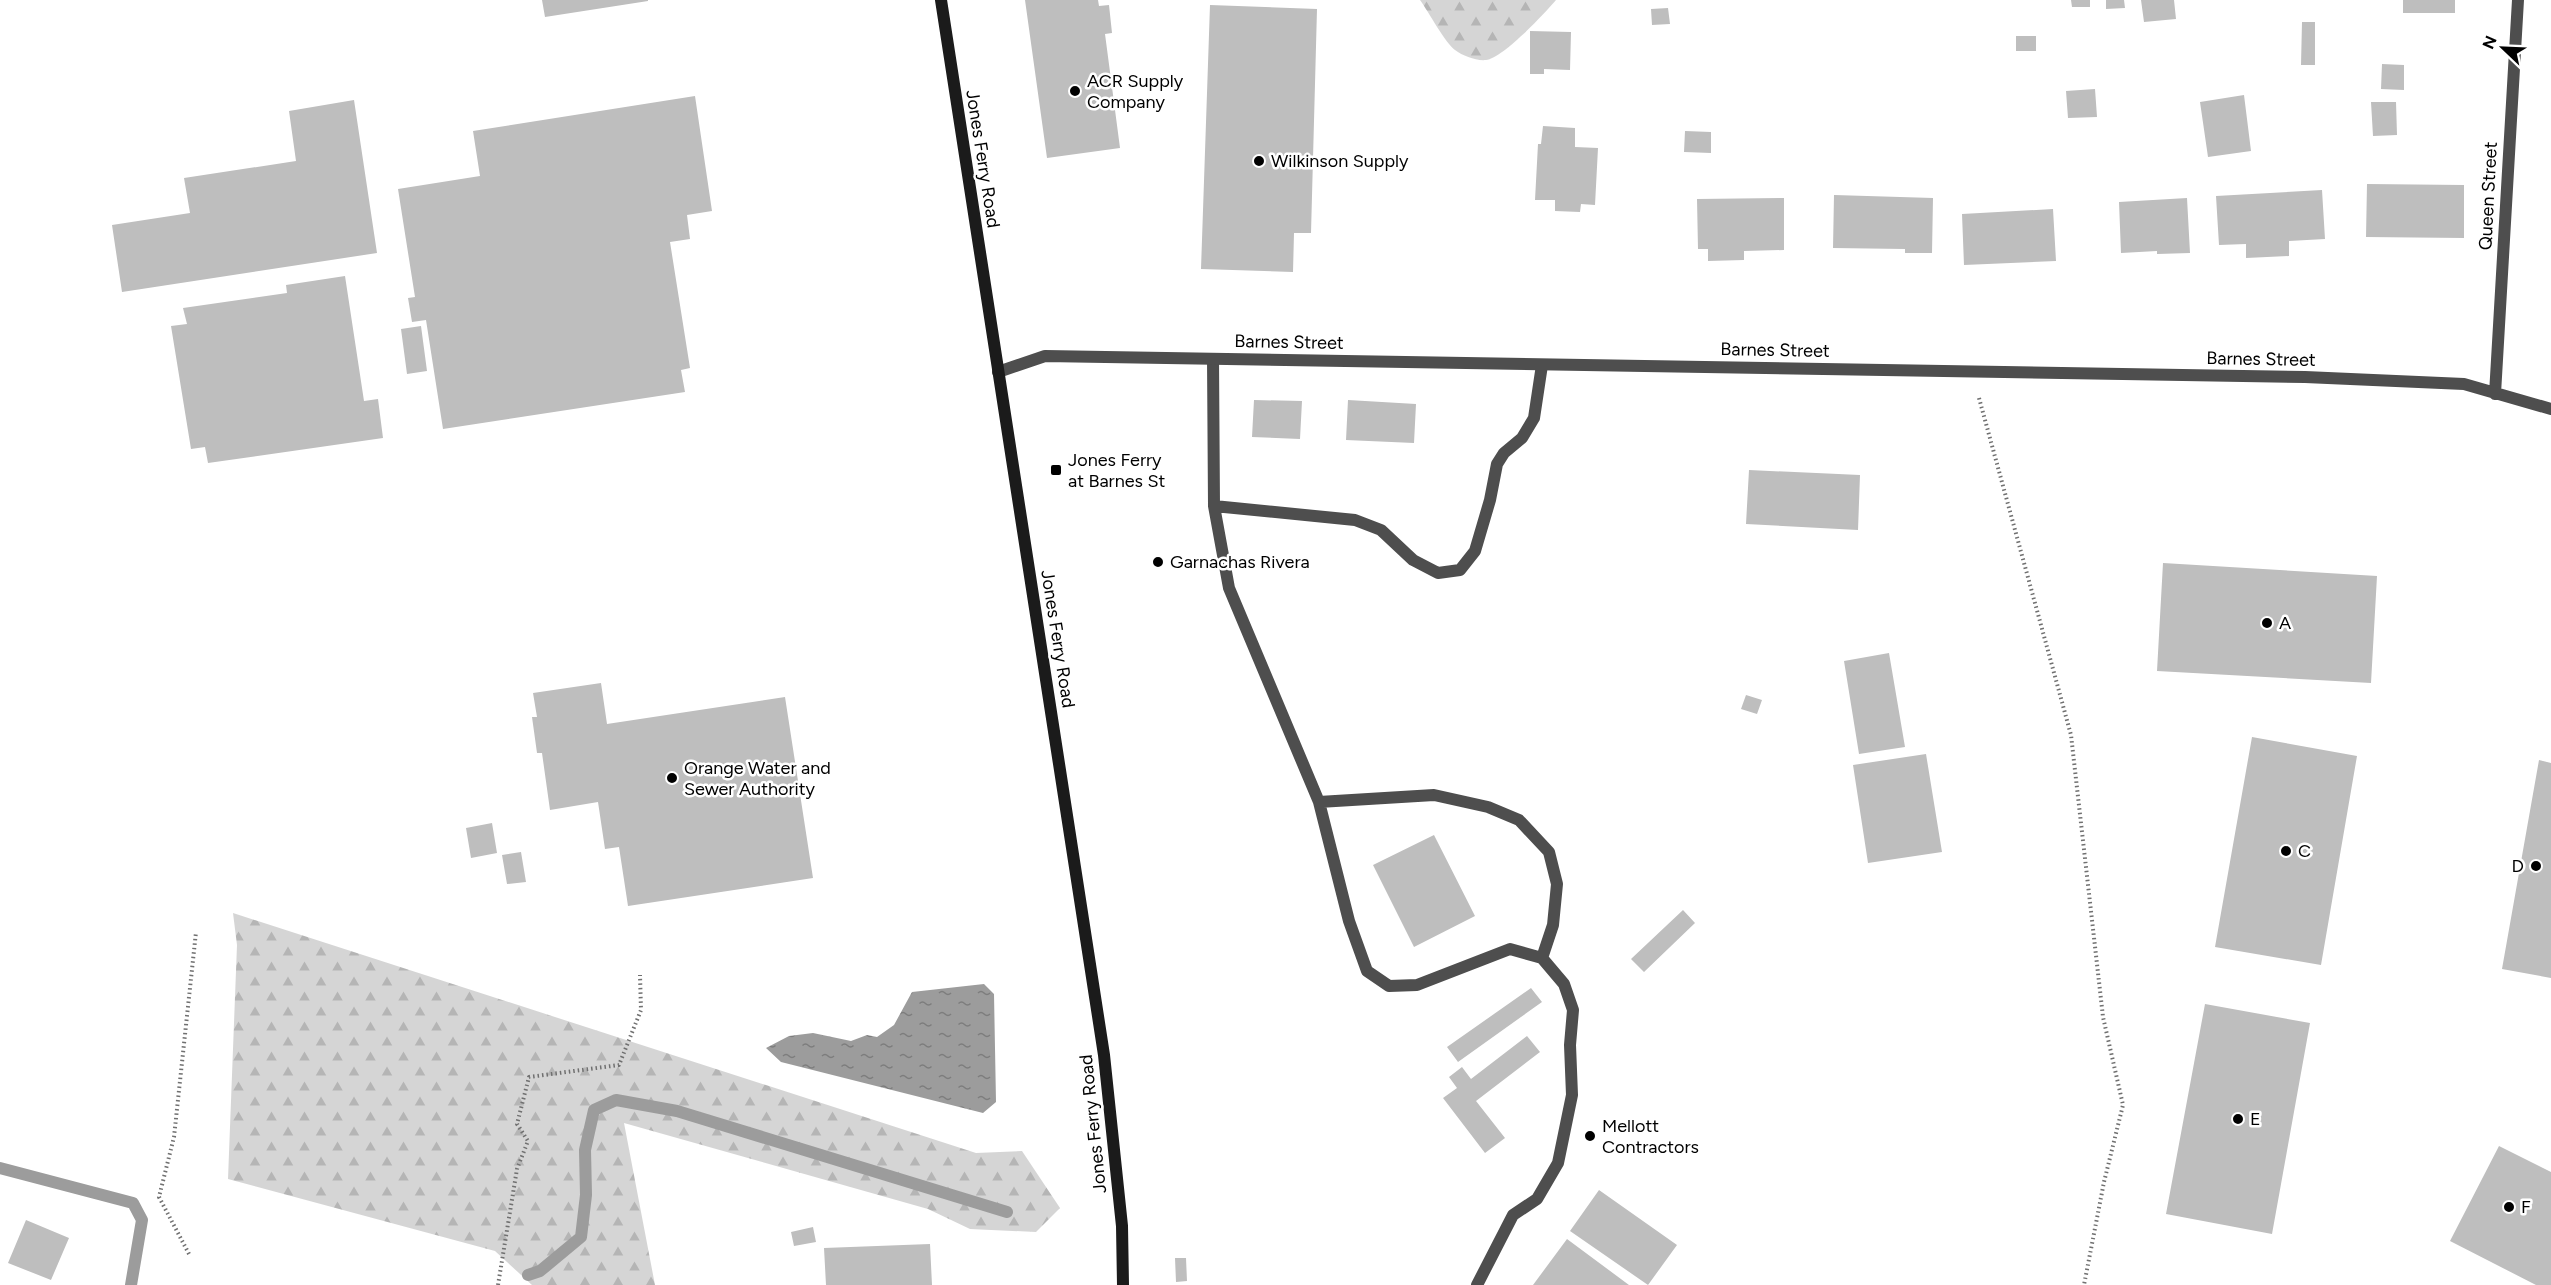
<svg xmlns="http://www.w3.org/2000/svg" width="2551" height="1285" font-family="Figtree,sans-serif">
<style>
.forest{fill:url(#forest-firs)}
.water{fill:url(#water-ripples)}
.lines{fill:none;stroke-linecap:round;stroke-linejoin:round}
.stream{stroke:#9c9c9c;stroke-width:12}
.building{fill:#bebebe}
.path{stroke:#707070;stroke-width:4;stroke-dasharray:1.5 3;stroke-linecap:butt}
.service{stroke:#4e4e4e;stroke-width:12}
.minor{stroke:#4e4e4e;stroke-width:12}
.secondary{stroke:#1b1b1b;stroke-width:12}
.poi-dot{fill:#000;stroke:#fff;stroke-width:2}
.labels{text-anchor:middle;stroke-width:5;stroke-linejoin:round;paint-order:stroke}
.poi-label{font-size:18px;fill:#000;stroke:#fff;text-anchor:start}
.street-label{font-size:18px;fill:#000;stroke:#fff}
</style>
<defs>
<pattern id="forest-firs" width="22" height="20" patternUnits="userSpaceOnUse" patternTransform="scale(1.5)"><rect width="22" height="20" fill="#d5d5d5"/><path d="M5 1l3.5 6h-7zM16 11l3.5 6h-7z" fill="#b5b5b5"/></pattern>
<pattern id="water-ripples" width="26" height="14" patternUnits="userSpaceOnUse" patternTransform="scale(1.5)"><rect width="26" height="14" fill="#9c9c9c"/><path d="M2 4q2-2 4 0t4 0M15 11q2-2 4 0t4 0" fill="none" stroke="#7d7d7d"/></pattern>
</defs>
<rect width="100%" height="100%" fill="#fff"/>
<path class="forest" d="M1420,0H1556C1545,13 1502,59 1486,60C1476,61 1463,56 1455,50C1446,44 1428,11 1420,0Z
M233,913L976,1153L1022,1151L1060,1208L1036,1232L970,1229L928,1209L624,1123L655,1285H532L495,1251L228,1179L237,945Z"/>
<path class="water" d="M984,984L994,994L996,1102L983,1113L781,1062L766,1048L789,1036L813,1033L851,1041L867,1035L877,1037L894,1025L912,992Z"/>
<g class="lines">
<path class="stream" d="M0,1168L133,1203L142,1220L131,1285
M528,1275L540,1271L581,1237L586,1195L585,1150L594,1110L616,1100L677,1111L1007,1212"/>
</g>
<path class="building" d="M542,0H648V1L545,17Z
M1025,0H1098L1099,6L1109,5L1112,33L1105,34L1120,148L1047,158Z
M2071,0H2090V7H2072Z
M2106,0H2124L2125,8L2106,9Z
M2141,0H2174L2176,19L2144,22Z
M2403,0H2455V13H2403Z
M1210,5L1317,9L1311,233H1294L1293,272L1201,269Z
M1668,8L1670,24L1652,25L1651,9Z
M2302,22H2315V65H2301Z
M1530,31L1571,32L1570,70L1544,69V74H1530Z
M2016,36H2036V51H2016Z
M2382,64L2404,65V90L2381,89Z
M2095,89L2097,117L2068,118L2066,91Z
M2244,95L2251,151L2208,157L2200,102Z
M695,96L712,211L687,215L690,239L670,242L690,368L681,370L685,392L443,429L426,320L412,322L408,298L415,297L398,189L480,176L473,131Z
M354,100L377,253L122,292L112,225L190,213L184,178L296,161L289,111Z
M2371,102H2396L2397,135L2373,136Z
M1543,126L1575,128V147L1598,148L1595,205L1581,204L1580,212L1555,211V200H1535L1538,144H1541Z
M1685,131L1711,132V153L1684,152Z
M2367,184L2464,185V238L2366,237Z
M2322,190L2325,239L2289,241V256L2246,258V244L2219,245L2216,196Z
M1834,195L1933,198L1932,253H1905V249L1833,248Z
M1784,198V250L1744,251V260L1708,261V249H1698L1697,199Z
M2187,198L2190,253L2157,254V251L2121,253L2119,202Z
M2053,209L2056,261L1964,265L1962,214Z
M345,276L364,401L378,399L383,438L208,463L205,447L191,449L171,326L187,324L183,308L287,293L286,285Z
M421,326L427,371L407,374L401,329Z
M1254,400L1302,401L1300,439L1252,437Z
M1348,400L1416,404L1414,443L1346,440Z
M1749,470L1860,475L1858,530L1746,524Z
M2163,563L2377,576L2371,683L2157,671Z
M1889,653L1905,747L1859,754L1844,661Z
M601,683L607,724L785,697L813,878L628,906L619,847L605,849L598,802L550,810L542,753H537L532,717H537L533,693Z
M1746,695L1762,700L1757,714L1741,709Z
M2252,737L2357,756L2321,965L2215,947Z
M1926,754L1942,852L1868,863L1853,765Z
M2539,760L2551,763V978L2502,969Z
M492,823L497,853L471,858L466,828Z
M1434,835L1475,916L1414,947L1373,865Z
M521,852L526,882L507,884L502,855Z
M1683,910L1695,923L1644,972L1631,959Z
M1531,988L1542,1002L1458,1062L1447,1047Z
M2205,1004L2310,1023L2272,1234L2166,1214Z
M1527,1036L1540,1052L1476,1101L1505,1138L1485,1153L1443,1098L1457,1088L1449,1077L1462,1067L1471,1079Z
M2499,1146L2551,1172V1285H2536L2450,1241Z
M1599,1190L1677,1245L1648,1285L1570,1231Z
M26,1220L69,1238L51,1280L8,1263Z
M813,1227L816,1242L794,1246L791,1232Z
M1567,1239L1629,1285H1533Z
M930,1244L932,1285H826L824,1248Z
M1175,1258H1186L1187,1281L1176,1282Z"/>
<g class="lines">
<path class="path" d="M1979,398L2071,735L2103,1017L2123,1105L2104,1182L2084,1285
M189,1254L159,1197L174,1137L196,932
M498,1285L517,1169L528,1141L517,1124L529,1077L619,1065L641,1010L640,975"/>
<path class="service" d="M1213,359L1214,506L1355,520L1381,530L1413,560L1438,573L1460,570L1475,551L1490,500L1497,464L1504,453L1522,438L1534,418L1542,365
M1214,506L1229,588L1319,802L1349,921L1367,971L1389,986L1417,985L1510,949L1542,958L1564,984L1573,1010L1570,1045L1572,1095L1558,1163L1537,1199L1513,1215L1477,1285
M1319,802L1434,795L1488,807L1519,820L1549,852L1557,884L1553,925L1542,958"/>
<path class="minor" d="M998,372L1045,356L2305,377L2464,384L2551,409
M2495,394L2518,0"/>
<path class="secondary" d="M941,0L1104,1055L1122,1226L1123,1285"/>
</g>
<g class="poi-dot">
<circle cx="1075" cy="91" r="6"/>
<circle cx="1259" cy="161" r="6"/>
<rect x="1050" y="464" width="12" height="12" rx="3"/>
<circle cx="1158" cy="562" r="6"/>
<circle cx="2267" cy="623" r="6"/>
<circle cx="672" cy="778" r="6"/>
<circle cx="2286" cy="851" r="6"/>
<circle cx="2536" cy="866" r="6"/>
<circle cx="2238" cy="1119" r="6"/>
<circle cx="1590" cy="1136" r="6"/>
<circle cx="2509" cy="1207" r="6"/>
</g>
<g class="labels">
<g class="poi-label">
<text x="1087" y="87">ACR Supply<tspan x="1087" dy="21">Company</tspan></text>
<text x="1271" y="167">Wilkinson Supply</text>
<text x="1068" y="466">Jones Ferry<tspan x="1068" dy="21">at Barnes St</tspan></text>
<text x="1170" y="568">Garnachas Rivera</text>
<text x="2279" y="629">A</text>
<text x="684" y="774">Orange Water and<tspan x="684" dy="21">Sewer Authority</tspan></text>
<text x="2298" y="857">C</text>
<text x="2524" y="872" text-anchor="end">D</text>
<text x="2250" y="1125">E</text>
<text x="1602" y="1132">Mellott<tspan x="1602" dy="21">Contractors</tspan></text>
<text x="2521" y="1213">F</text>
</g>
<g class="street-label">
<text transform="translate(983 159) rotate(81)" y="6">Jones Ferry Road</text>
<text transform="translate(2488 196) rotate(-87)" y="6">Queen Street</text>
<text transform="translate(1289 342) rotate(1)" y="6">Barnes Street</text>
<text transform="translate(1775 350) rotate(1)" y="6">Barnes Street</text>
<text transform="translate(2261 359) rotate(1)" y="6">Barnes Street</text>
<text transform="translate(1058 639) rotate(81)" y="6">Jones Ferry Road</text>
<text transform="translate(1093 1124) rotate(-96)" y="6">Jones Ferry Road</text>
</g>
</g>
<g transform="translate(2503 48) rotate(293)" stroke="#ffffff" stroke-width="4.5" paint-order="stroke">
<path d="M0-4.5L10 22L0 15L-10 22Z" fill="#000000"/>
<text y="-9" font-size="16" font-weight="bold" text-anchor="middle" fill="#000000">N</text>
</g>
</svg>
